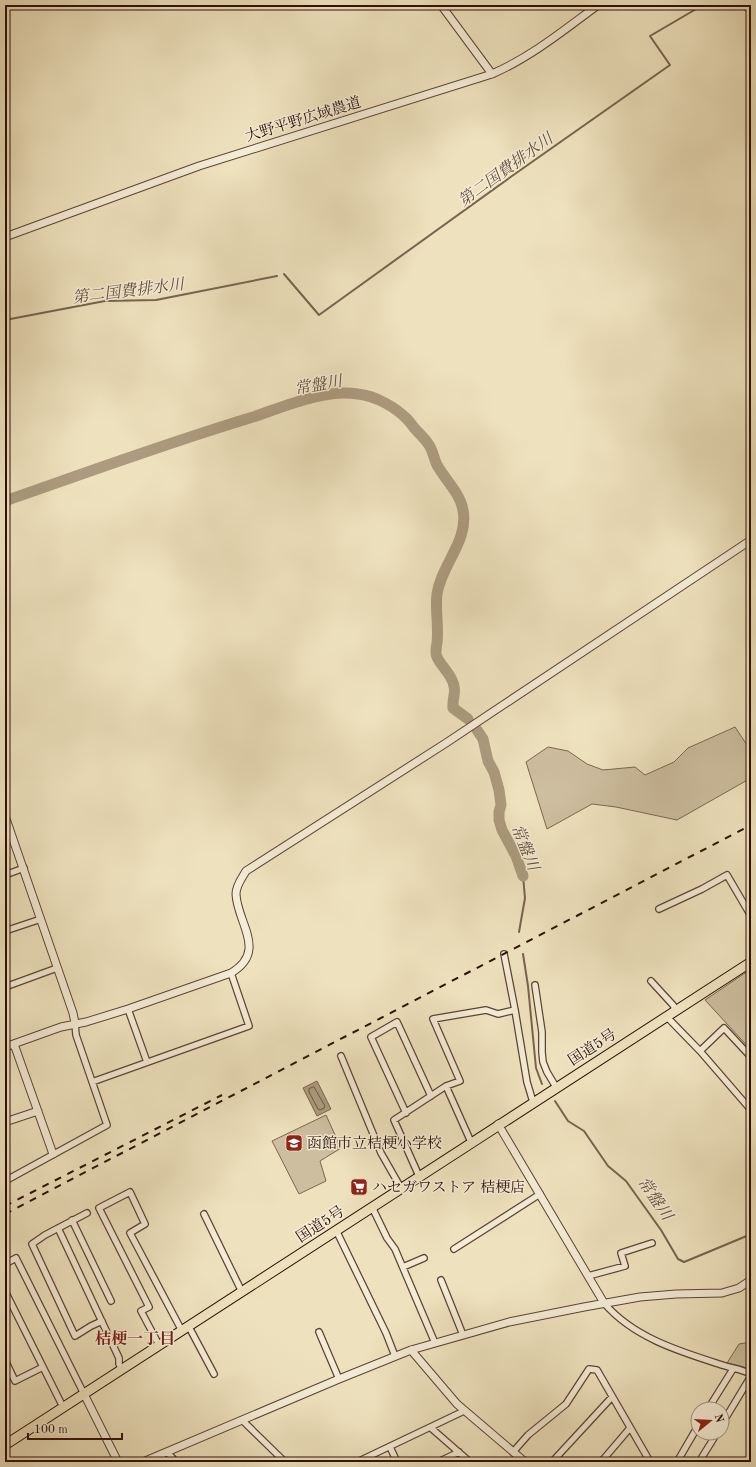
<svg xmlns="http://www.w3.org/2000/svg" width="756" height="1467" font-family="'Old Standard TT','Noto Serif JP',serif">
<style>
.green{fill:#cdbe9f;stroke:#7c6752}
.water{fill:#ac9b7f;stroke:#78634f}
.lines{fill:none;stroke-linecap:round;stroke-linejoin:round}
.shore{stroke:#6c5642;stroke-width:1}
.stream{stroke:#78634f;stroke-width:2}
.river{stroke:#ac9b7f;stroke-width:11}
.minor-casing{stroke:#5c4434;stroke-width:8}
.tertiary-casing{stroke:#5c4434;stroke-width:9}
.trunk-casing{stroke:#2b1006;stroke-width:11}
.minor{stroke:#f4ecd5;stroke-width:5.5}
.tertiary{stroke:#f4ecd5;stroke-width:7}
.trunk{stroke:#eee2be;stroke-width:9}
.rail{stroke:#2b1006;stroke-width:2;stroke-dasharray:7 7;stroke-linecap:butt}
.labels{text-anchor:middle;stroke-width:3;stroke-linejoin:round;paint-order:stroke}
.street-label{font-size:15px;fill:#2b1006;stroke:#f4ecd5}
.poi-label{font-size:15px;fill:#2b1006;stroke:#f4ecd5;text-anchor:start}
.water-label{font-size:16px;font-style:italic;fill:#654f3c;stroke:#f4ecd5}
.neighbourhood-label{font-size:16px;font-weight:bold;fill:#7a1f14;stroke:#f4ecd5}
</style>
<rect width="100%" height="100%" fill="#eee2be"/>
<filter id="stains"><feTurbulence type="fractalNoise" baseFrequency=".005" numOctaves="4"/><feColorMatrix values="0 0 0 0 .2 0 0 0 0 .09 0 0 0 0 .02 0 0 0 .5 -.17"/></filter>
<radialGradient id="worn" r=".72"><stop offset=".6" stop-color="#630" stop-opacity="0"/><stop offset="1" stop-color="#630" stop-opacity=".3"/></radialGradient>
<path class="green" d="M735,727L751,751V778L677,820L616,807L592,804L547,829L526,762L548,747L568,751L587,764L603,770L635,767L645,775L674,762L688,748Z
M751,969V1050L705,1000Z
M326,1115L341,1148L320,1161L326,1181L299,1194L272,1141Z
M751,1342V1371L744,1367L727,1363L739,1344Z"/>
<path class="water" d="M317,1081L331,1109L317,1116L303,1088Z"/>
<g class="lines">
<path class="shore" d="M314,1087L325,1106L324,1108L320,1110L318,1109L309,1092V1089Z"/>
<path class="stream" d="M736,5L751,13
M284,274L319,315L512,176L670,65L650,36L703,5
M5,320L105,301L156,300L277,276
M519,932L525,898L523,876
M523,954L528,986L536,1068L542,1084
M555,1101L568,1121L584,1131L608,1166L626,1181L661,1230L678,1259L684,1262L689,1260L749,1235"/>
<path class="river" d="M5,501C88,472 170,442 253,417C286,406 323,389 358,394C376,396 395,407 407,419C411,423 413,427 417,431C421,435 426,440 429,445C433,451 434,459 437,465C446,481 460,493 463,510C469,541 441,565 437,594C435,610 439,626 437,643C436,648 435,653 437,657C442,668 452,674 454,686C456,694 452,699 453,708L468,719
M477,730L483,739L488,761L494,772L499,790L501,805L499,812V820L502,830L516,856L523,876"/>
<defs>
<path id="minor" d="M5,875L24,868
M659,909L702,889L727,875L751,916
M5,931L41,919
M504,954L515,1010L527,1082L533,1102
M651,981L673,1005L676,1010
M535,985L542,1032V1052L543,1062L547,1072L556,1087
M5,987L57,968
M128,1009L147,1062
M666,1016L700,1051L751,1110
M700,1051L724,1028L751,1057
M341,1056L381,1153L401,1188
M92,1082L249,1026L231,973
M446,1086L471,1142
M406,1113L371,1037L397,1022L431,1096
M419,1176L394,1120L446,1086L460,1081L433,1019L486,1010L498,1014L515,1010
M5,1181L107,1125L76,1035L75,1023
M372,1207L387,1238L395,1249L435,1343
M87,1213L45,1235L32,1244L75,1336L91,1326L102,1321
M204,1214L242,1292
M72,1220L111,1301
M58,1228L119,1358V1364L122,1369
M336,1230L386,1333L395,1356
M454,1249L540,1194
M5,1264L16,1258L84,1394
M403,1267L424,1258
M588,1276L625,1266L621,1253L652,1243
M441,1280L463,1335
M5,1291L63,1407
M604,1303C633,1337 678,1351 719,1364C730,1368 741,1369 751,1374
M189,1327L214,1374
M319,1332L339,1379
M159,1345L141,1311L149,1307L99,1208L130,1192L145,1224L130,1233L182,1331
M5,1360L15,1381L43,1367
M708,1409L733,1369
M242,1420L285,1462
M722,1424L751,1376
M431,1428L470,1462
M390,1447L397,1462
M167,1452L176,1462
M513,1452L528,1435L566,1404L589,1369L597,1370L649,1460L647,1462
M357,1462L464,1411
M438,1462L459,1452
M552,1462L612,1397
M601,1462L630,1428
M677,1462L698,1426
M699,1462L717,1433"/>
<path id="tertiary" d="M441,5L492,74
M5,237L199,166L492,74C531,57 564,30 598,5
M5,816L73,1013L75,1023
M14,1044L53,1154
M5,1047L61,1027L86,1022L128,1009L231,973C268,951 237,923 236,894C236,885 242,878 246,871L446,743L751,540
M5,1122L38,1111
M498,1124L604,1303
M411,1350L457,1404L525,1462
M84,1394L118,1462
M143,1462L339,1379L411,1350L509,1322L584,1307L640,1297L676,1294L722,1293L739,1288L751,1280"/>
<path id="trunk" d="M5,1445L751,962"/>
</defs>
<use href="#minor" class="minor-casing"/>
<use href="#tertiary" class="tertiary-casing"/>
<use href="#trunk" class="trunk-casing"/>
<use href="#minor" class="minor"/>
<use href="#tertiary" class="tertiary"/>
<use href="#trunk" class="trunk"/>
<path class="rail" d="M5,1206L222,1095
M5,1214L751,825"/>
</g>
<defs>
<symbol id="school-square" viewBox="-11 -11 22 22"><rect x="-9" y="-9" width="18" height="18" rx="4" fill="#8f2418" stroke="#f4ecd5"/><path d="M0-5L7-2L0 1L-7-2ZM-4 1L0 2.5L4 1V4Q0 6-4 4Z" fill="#fff"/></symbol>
<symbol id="supermarket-square" viewBox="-11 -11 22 22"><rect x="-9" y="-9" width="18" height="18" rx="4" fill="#8f2418" stroke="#f4ecd5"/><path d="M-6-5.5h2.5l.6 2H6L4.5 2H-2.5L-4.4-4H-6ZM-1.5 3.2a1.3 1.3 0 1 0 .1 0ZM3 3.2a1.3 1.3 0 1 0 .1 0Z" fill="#fff"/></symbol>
</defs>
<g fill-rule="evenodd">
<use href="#school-square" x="284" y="1133" width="20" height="20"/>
<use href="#supermarket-square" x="349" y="1177" width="20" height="20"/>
</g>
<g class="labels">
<g class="street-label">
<text transform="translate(303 119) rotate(-17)" y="5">大野平野広域農道</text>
<text transform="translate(592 1047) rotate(-33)" y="5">国道5号</text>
<text transform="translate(320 1224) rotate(-33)" y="5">国道5号</text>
</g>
<g class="poi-label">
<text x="307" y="1148">函館市立桔梗小学校</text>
<text x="372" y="1192">ハセガワストア 桔梗店</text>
</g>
<g class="water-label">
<text transform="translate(505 169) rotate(-36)" y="6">第二国費排水川</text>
<text transform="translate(128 290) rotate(-7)" y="6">第二国費排水川</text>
<text transform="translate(318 384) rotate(-10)" y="6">常盤川</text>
<text transform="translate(526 847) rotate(68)" y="6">常盤川</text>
<text transform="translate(656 1198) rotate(56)" y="6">常盤川</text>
</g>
<g class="neighbourhood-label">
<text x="135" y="1344">桔梗一丁目</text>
</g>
</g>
<rect width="756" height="1467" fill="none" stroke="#eee2be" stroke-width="20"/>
<rect x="6" y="6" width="744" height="1455" fill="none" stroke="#2b1006" stroke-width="2"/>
<rect x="10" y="10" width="736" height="1447" fill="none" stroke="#2b1006"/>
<g transform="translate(710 1421) rotate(72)"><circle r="19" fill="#f4ecd5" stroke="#a49482"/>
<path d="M0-3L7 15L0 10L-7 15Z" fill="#8f2418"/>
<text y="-6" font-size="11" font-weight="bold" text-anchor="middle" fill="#2b1006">N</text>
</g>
<path d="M28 1433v6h94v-6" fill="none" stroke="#2b1006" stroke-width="2"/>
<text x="34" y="1433" font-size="12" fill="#2b1006" stroke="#f4ecd5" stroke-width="3" paint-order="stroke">100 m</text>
<rect width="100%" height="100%" filter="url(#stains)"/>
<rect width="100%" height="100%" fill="url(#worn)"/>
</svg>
